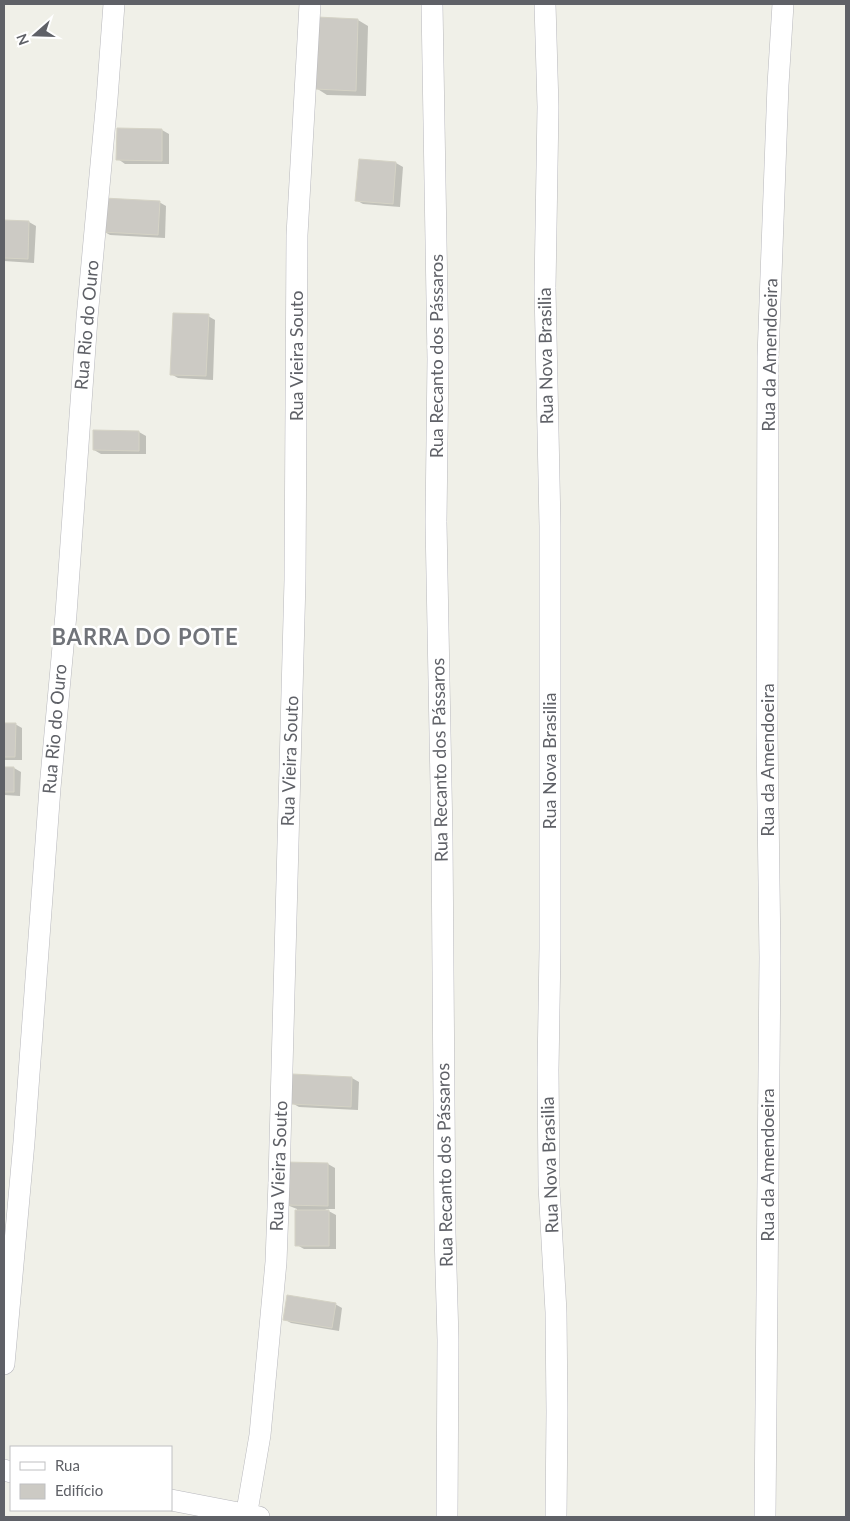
<svg xmlns="http://www.w3.org/2000/svg" width="850" height="1521" font-family="Lato,sans-serif">
<style>
.shadow{fill:#0003}
.building{fill:#cccac4;stroke:#d5d3c6}
.lines{fill:none;stroke-linecap:round;stroke-linejoin:round}
.minor-casing{stroke:#b8b8bd;stroke-width:22}
.minor{stroke:#fff;stroke-width:21}
.labels{text-anchor:middle;stroke-width:5;stroke-linejoin:round;paint-order:stroke}
.street-label{font-size:18px;fill:#5f6167;stroke:#fff}
.district-label{font-size:22px;font-weight:bold;letter-spacing:1px;fill:#707379;stroke:#fff}
</style>
<rect width="100%" height="100%" fill="#f0f0e8"/>
<path class="shadow" d="M358,20L368,26L366,96L327,95L316,88Z
M162,130L169,134V164H125L118,159Z
M360,160L396,163L403,167L400,207L363,204L356,200Z
M159,202L166,206L165,238L110,235L103,231Z
M4,221L29,222L36,226L34,263L4,261Z
M208,316L215,320L213,380L178,378L171,374Z
M139,432L146,436V454H101L94,450Z
M4,724H15L22,728V760H4Z
M4,768H14L21,772L20,796L4,795Z
M352,1078L359,1082L358,1110L299,1107L292,1103Z
M328,1164L335,1168V1209H325L336,1215V1249H304L297,1245V1209L287,1205Z
M335,1304L342,1308L339,1331L291,1323L284,1319Z"/>
<path class="building" d="M317,17L358,19L356,91L315,89Z
M117,128L162,129V161L116,160Z
M359,159L396,162L393,204L355,201Z
M104,198L160,201L158,235L102,232Z
M4,220L29,221L28,259L4,258Z
M173,313L209,314L206,376L170,375Z
M93,430L139,431V451L93,450Z
M4,723H16L15,757H4Z
M4,767H14V792H4Z
M292,1074L352,1077L351,1107L291,1104Z
M286,1162L328,1163V1206L285,1205Z
M295,1210H329V1246H295Z
M287,1295L336,1303L332,1328L283,1320Z"/>
<g class="lines">
<defs>
<path id="minor" d="M432,4L438,359L436,522L442,838L445,1233L448,1340L447,1517
M545,4L548,107L545,288L550,526V948L548,1070L549,1186L556,1312L557,1412L556,1517
M4,1364L24,1142L50,788L66,614L87,318L107,99L114,4
M4,1470L11,1472
M171,1500L259,1517
M246,1517L260,1435L276,1262L279,1181L295,580L297,235L310,4
M765,1517L770,957L767,732L768,357L778,85L783,4"/>
</defs>
<use href="#minor" class="minor-casing"/>
<use href="#minor" class="minor"/>
</g>
<g class="labels">
<g class="street-label">
<text transform="translate(87 325) rotate(-85)" y="6">Rua Rio do Ouro</text>
<text transform="translate(770 355) rotate(-89)" y="6">Rua da Amendoeira</text>
<text transform="translate(297 356) rotate(-90)" y="6">Rua Vieira Souto</text>
<text transform="translate(437 356) rotate(-90)" y="6">Rua Recanto dos Pássaros</text>
<text transform="translate(546 356) rotate(-91)" y="6">Rua Nova Brasilia</text>
<text transform="translate(55 729) rotate(-85)" y="6">Rua Rio do Ouro</text>
<text transform="translate(440 760) rotate(-91)" y="6">Rua Recanto dos Pássaros</text>
<text transform="translate(768 760) rotate(-90)" y="6">Rua da Amendoeira</text>
<text transform="translate(290 761) rotate(-88)" y="6">Rua Vieira Souto</text>
<text transform="translate(550 761) rotate(-90)" y="6">Rua Nova Brasilia</text>
<text transform="translate(445 1165) rotate(-91)" y="6">Rua Recanto dos Pássaros</text>
<text transform="translate(550 1165) rotate(-92)" y="6">Rua Nova Brasilia</text>
<text transform="translate(768 1165) rotate(-90)" y="6">Rua da Amendoeira</text>
<text transform="translate(279 1166) rotate(-88)" y="6">Rua Vieira Souto</text>
</g>
<g class="district-label">
<text x="145" y="645">BARRA DO POTE</text>
</g>
</g>
<rect width="850" height="1521" fill="none" stroke="#5f6167" stroke-width="10"/>
<rect x="10" y="1446" width="162" height="65" fill="#ffffff" stroke="#bfc0c2"/>
<rect x="20" y="1462" width="25" height="8" fill="#ffffff" stroke="#bfc0c2"/>
<text x="55" y="1471" font-size="15" fill="#5f6167">Rua</text>
<rect x="20" y="1484" width="25" height="15" fill="#cccac4" stroke="#bfc0c2"/>
<text x="55" y="1496" font-size="15" fill="#5f6167">Edifício</text>
<g transform="translate(35 35) rotate(250)" stroke="#ffffff" stroke-width="4" paint-order="stroke">
<path d="M0-4L9 19L0 12L-9 19Z" fill="#5f6167"/>
<text y="-8" font-size="14" font-weight="bold" text-anchor="middle" fill="#5f6167">N</text>
</g>
</svg>
